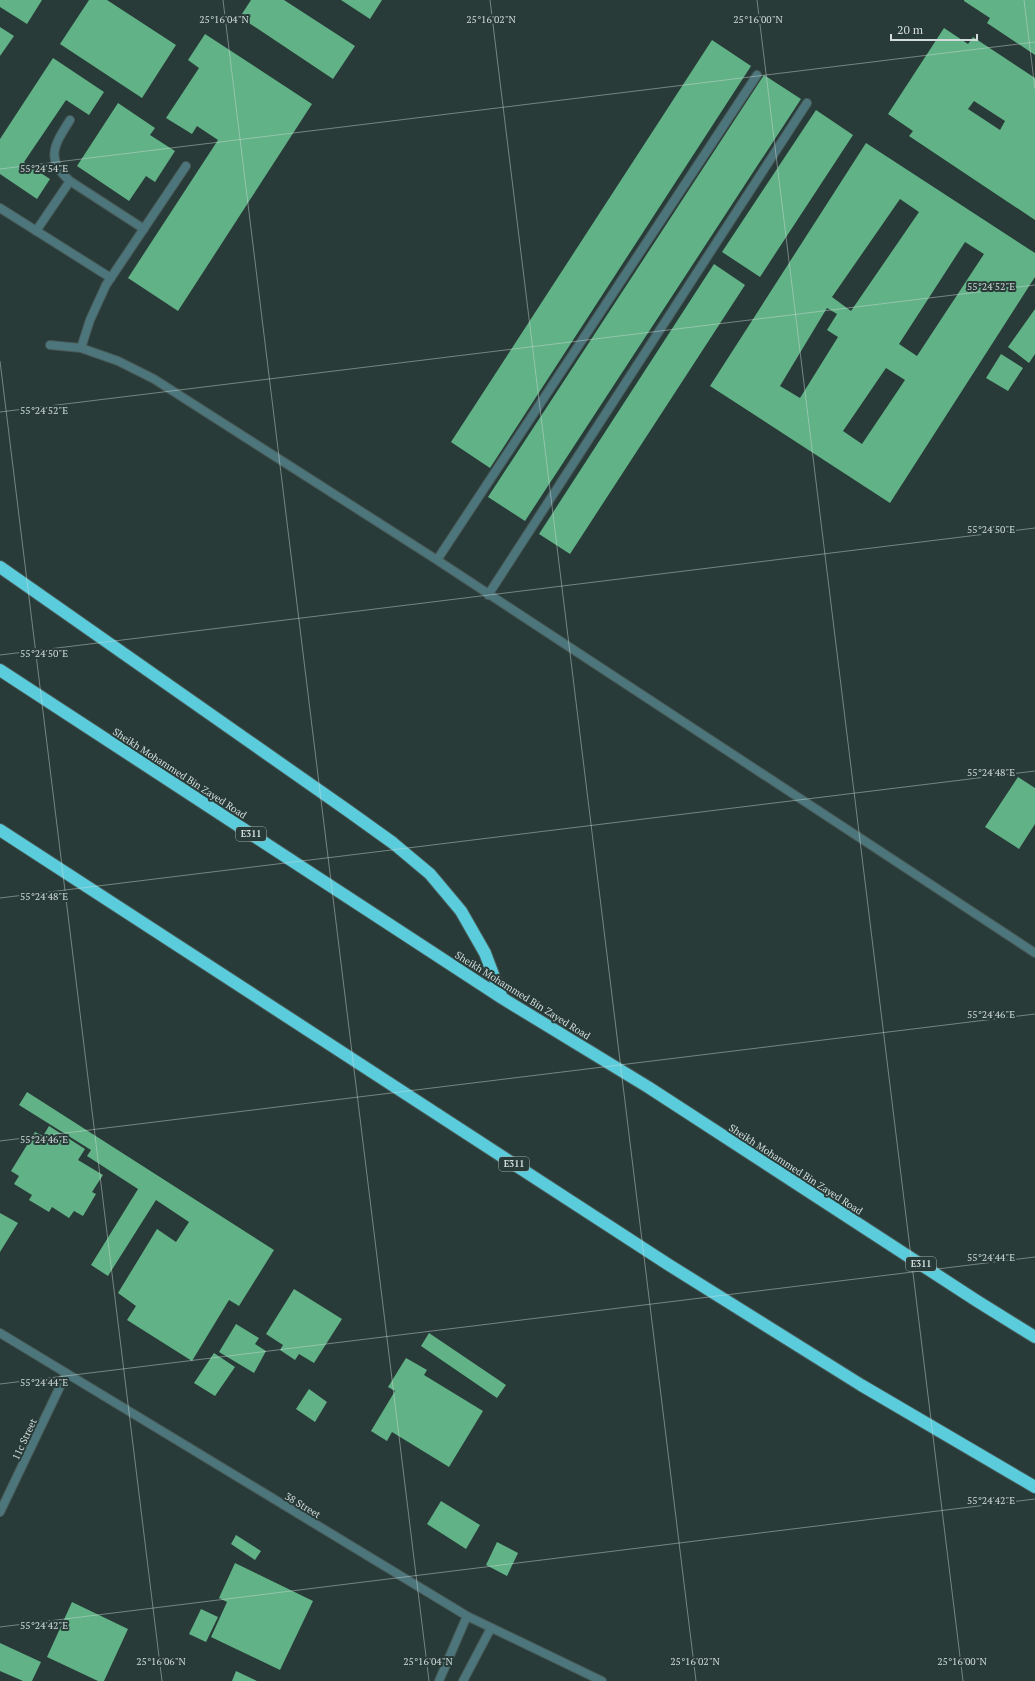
<svg xmlns="http://www.w3.org/2000/svg" width="1035" height="1681" font-family="'PT Serif',serif">
<style>
.building{fill:#61b286;fill-rule:evenodd}
.lines{fill:none;stroke-linecap:round;stroke-linejoin:round}
.street-casing{stroke:#475855;stroke-width:10}
.highway-casing{stroke:#475855;stroke-width:14}
.street{stroke:#4c767c;stroke-width:8}
.highway{stroke:#5accdc;stroke-width:12}
.ticks{fill:none;stroke:#d2dddb;stroke-width:1;stroke-opacity:0.45}
.labels{text-anchor:middle;stroke-width:4;stroke-linejoin:round;paint-order:stroke}
.shield{fill:#293b38;stroke:#9facaa;stroke-width:1}
.shield-label{font-size:9px;font-weight:bold;fill:#d2dddb}
.street-label{font-size:10px;fill:#d2dddb;stroke:#293b38}
.ticks-label{font-size:10px;text-anchor:middle;fill:#d2dddb;stroke:#293b38;stroke-width:4;stroke-linejoin:round;paint-order:stroke}
</style>
<rect width="100%" height="100%" fill="#293b38"/>
<path class="building" d="M0,0H42L27,24L0,7Z
M89,0H107L176,45L142,98L60,44Z
M251,0H284L355,46L333,79L240,17Z
M341,0H382L370,19Z
M964,0H1035V55L987,23L990,18L964,1Z
M0,27L14,36L0,56Z
M944,28L968,44L973,37L1035,78V220L909,136L913,131L888,114ZM974,101L1005,121L1000,130L968,109Z
M205,34L312,104L178,311L128,278L218,140L197,126L192,134L166,118L199,68L188,60Z
M712,40L751,66L490,468L451,442Z
M53,58L104,92L89,115L66,100L24,162L50,179L37,199L0,174V139Z
M764,75L801,99L525,521L488,497Z
M118,103L155,128L150,135L175,151L155,182L146,176L129,201L77,166Z
M816,110L853,135L760,277L722,252Z
M866,143L1035,253V277L890,503L710,386ZM900,199L919,212L851,311L832,297ZM965,242L984,254L917,356L899,344ZM827,308L837,314L827,330L838,337L800,398L780,386ZM886,368L905,380L862,444L843,431Z
M714,264L745,285L570,554L539,534Z
M1035,309V354L1029,363L1008,347Z
M1001,354L1023,368L1008,391L986,378Z
M1018,777L1035,788V824L1019,849L985,827Z
M27,1092L274,1250L239,1306L229,1300L192,1361L127,1320L136,1306L118,1293L157,1229L176,1242L189,1222L156,1200L108,1276L91,1265L138,1189L87,1156L91,1150L19,1105Z
M49,1126L85,1149L78,1160L103,1175L92,1192L96,1194L83,1216L74,1211L69,1218L52,1207L49,1212L29,1200L32,1195L14,1184L19,1176L11,1171L35,1132L43,1136Z
M0,1213L18,1223L0,1252Z
M294,1289L342,1319L314,1363L299,1354L295,1360L280,1350L283,1345L266,1334Z
M236,1324L259,1338L255,1344L266,1351L254,1373L219,1352Z
M429,1333L506,1385L497,1398L421,1346Z
M214,1353L235,1367L215,1396L194,1383Z
M406,1358L427,1370L424,1375L483,1411L449,1467L392,1432L387,1441L371,1431L395,1391L388,1387Z
M309,1389L327,1402L315,1422L296,1409Z
M441,1501L480,1525L466,1549L427,1524Z
M236,1535L261,1551L255,1560L231,1544Z
M497,1542L518,1553L507,1576L486,1565Z
M235,1563L313,1601L280,1670L211,1637L227,1602L219,1598Z
M72,1602L128,1629L104,1681H98L47,1657Z
M201,1609L218,1617L206,1642L189,1634Z
M0,1643L41,1662L32,1681H23L0,1671Z
M236,1671L257,1681H232Z"/>
<g class="lines">
<defs>
<path id="street" d="M70,120C55,144 44,159 70,181L144,229
M0,208L111,278
M36,231L70,181
M50,345L81,348L118,361L154,379L437,560L1035,953
M81,348L90,320L106,285L186,166
M437,560L757,75
M488,595L807,103
M0,1333L467,1616L602,1681
M0,1512L66,1374
M439,1681L467,1616
M463,1681L491,1628"/>
<path id="highway" d="M0,567L347,810L393,843L430,874L461,911L485,953L502,998
M0,670L502,998L648,1087L977,1301L1035,1337
M0,830L669,1265L861,1385L1035,1487"/>
</defs>
<use href="#street" class="street-casing"/>
<use href="#highway" class="highway-casing"/>
<use href="#street" class="street"/>
<use href="#highway" class="highway"/>
</g>
<path class="ticks" d="M223,0L429,1681M490,0L696,1681M757,0L963,1681M1024,0L1035,89M0,169L1035,42M0,361L162,1681M0,412L1035,285M0,655L1035,528M0,898L1035,771M0,1141L1035,1014M0,1384L1035,1257M0,1627L1035,1499"/>
<g class="labels">
<g class="shield">
<rect x="236" y="827" width="30" height="14" rx="3"/>
<rect x="499" y="1157" width="30" height="14" rx="3"/>
<rect x="906" y="1257" width="30" height="14" rx="3"/>
</g>
<g class="shield-label">
<text x="251" y="837">E311</text>
<text x="514" y="1167">E311</text>
<text x="921" y="1267">E311</text>
</g>
<g class="street-label">
<text transform="translate(180 773) rotate(33)" y="4">Sheikh Mohammed Bin Zayed Road</text>
<text transform="translate(523 995) rotate(32)" y="4">Sheikh Mohammed Bin Zayed Road</text>
<text transform="translate(796 1169) rotate(33)" y="4">Sheikh Mohammed Bin Zayed Road</text>
<text transform="translate(24 1439) rotate(-65)" y="4">11c Street</text>
<text transform="translate(303 1505) rotate(31)" y="4">38 Street</text>
</g>
</g>
<g class="ticks-label">
<text x="224" y="23">25°16'04"N</text>
<text x="491" y="23">25°16'02"N</text>
<text x="758" y="23">25°16'00"N</text>
<text x="44" y="172">55°24'54"E</text>
<text x="991" y="290">55°24'52"E</text>
<text x="44" y="414">55°24'52"E</text>
<text x="991" y="533">55°24'50"E</text>
<text x="44" y="657">55°24'50"E</text>
<text x="991" y="776">55°24'48"E</text>
<text x="44" y="900">55°24'48"E</text>
<text x="991" y="1018">55°24'46"E</text>
<text x="44" y="1143">55°24'46"E</text>
<text x="991" y="1261">55°24'44"E</text>
<text x="44" y="1386">55°24'44"E</text>
<text x="991" y="1504">55°24'42"E</text>
<text x="44" y="1629">55°24'42"E</text>
<text x="161" y="1665">25°16'06"N</text>
<text x="428" y="1665">25°16'04"N</text>
<text x="695" y="1665">25°16'02"N</text>
<text x="962" y="1665">25°16'00"N</text>
</g>
<path d="M891 34v6h86v-6" fill="none" stroke="#d2dddb" stroke-width="2"/>
<text x="897" y="34" font-size="12" fill="#d2dddb" stroke="#293b38" stroke-width="3" paint-order="stroke">20 m</text>
</svg>
